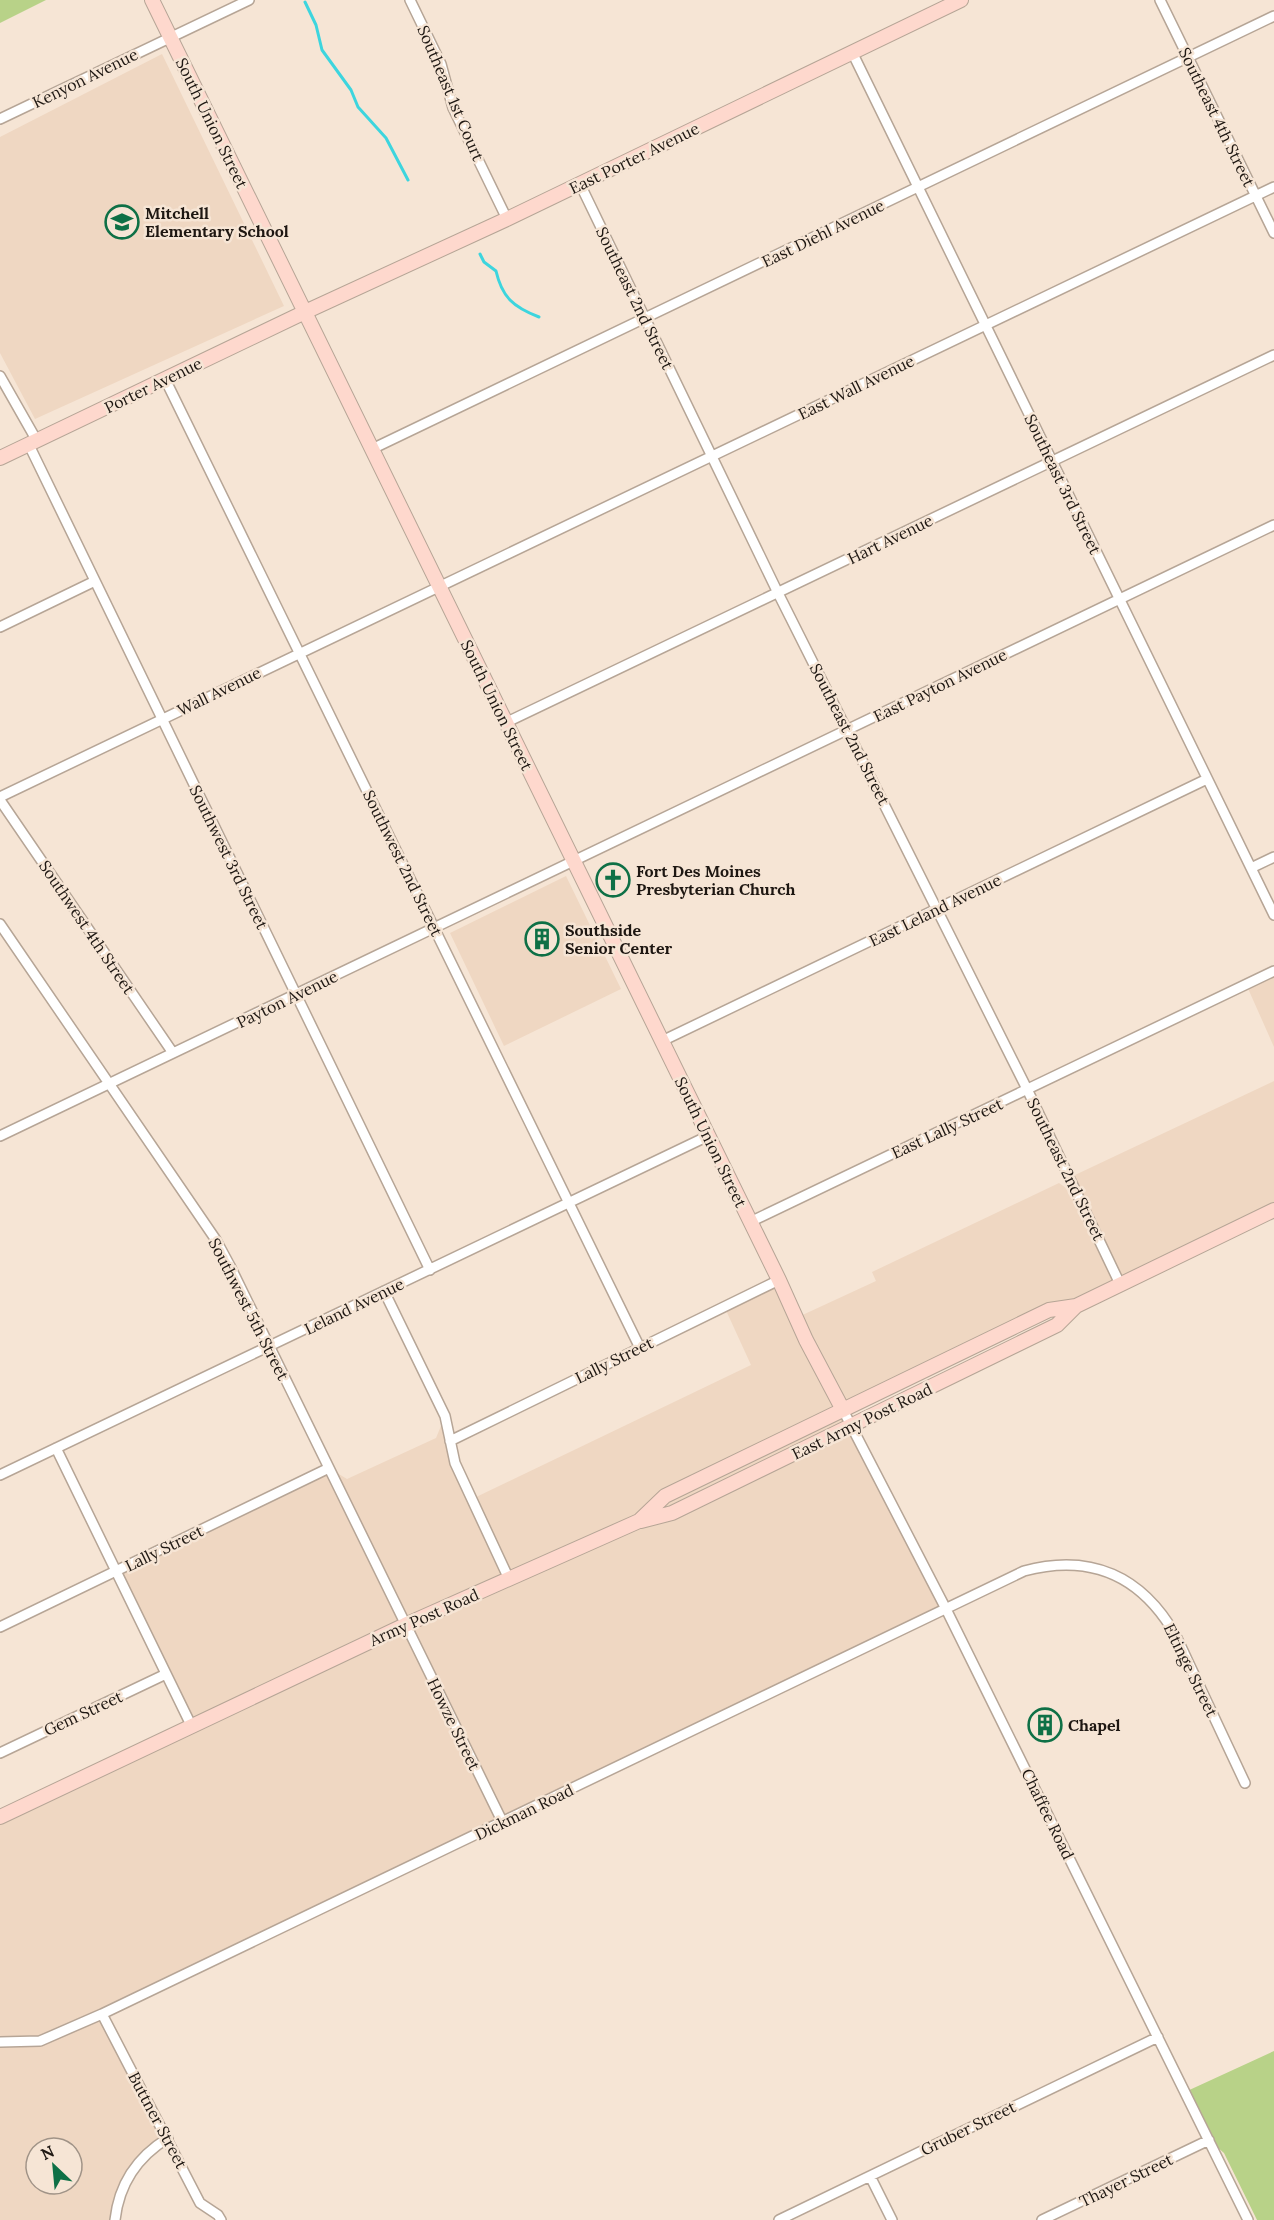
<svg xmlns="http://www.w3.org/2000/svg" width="1274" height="2220" font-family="Lora,serif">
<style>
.built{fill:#efd7c2;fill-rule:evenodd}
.green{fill:#b8d288}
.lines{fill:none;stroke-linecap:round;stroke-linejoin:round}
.stream{stroke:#3dd5de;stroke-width:3}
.street-casing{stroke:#b6a596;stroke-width:12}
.secondary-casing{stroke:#b6a596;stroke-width:16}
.street{stroke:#fff;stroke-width:9}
.secondary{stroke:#fed8cd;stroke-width:14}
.labels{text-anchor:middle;stroke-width:5;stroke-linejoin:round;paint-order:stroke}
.street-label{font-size:16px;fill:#1e1712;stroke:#f6e5d5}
.poi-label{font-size:16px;font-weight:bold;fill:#1e1712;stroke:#f6e5d5;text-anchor:start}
</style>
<rect width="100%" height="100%" fill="#f6e5d5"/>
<path class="built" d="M162,54L284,306L35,419L0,353V137Z
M566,876L621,989L504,1046L450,933Z
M1274,971V1047L1246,984Z
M1274,1081V1210L843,1410L946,1609L102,2014L168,2138L139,2160L115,2220H0V1817L192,1727L116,1571L329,1468L347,1479L436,1438L445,1416L455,1463L472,1499L751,1365L724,1306L779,1280L796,1318L876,1281L872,1272L1059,1183L1079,1197L1075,1175ZM36,2148H72V2184H36Z"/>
<path class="green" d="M0,0H46L0,23Z
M1274,2051V2220H1257L1224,2153L1209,2140L1185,2092Z"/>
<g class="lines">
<path class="stream" d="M305,2L316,25L322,50L351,90L358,107L386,138L408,180
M480,254L484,262L496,271C502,297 513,307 539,317"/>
<defs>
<path id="street" d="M410,0L441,64L453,108L507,219
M1160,0L1274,233
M852,52L1274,915
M0,119L249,0
M580,184L778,593L1027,1089L1120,1284
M0,376L37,441
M165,379L640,1348
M29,445L430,1270
M372,449L1274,16
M0,627L95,581
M505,723L1274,355
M0,797L1274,187
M0,800L173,1053
M1251,868L1274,857
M0,924L216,1240L230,1266L503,1823
M662,1041L1207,779
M0,1136L1274,525
M750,1222L1274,971
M384,1291L445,1416L455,1463L509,1579
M843,1410L946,1609L1248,2220
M450,1441L779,1280
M56,1448L192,1727
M0,1475L708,1136
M0,1627L329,1468
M0,1753L166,1674
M102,2014L200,2203L218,2215L221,2220
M0,2042L40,2041L102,2014L1024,1571C1091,1553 1142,1576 1176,1636L1245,1783
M870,2176L892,2220
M115,2220C119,2184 137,2157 168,2138
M779,2220L1158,2037
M1042,2220L1209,2140"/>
<path id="secondary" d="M152,0L779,1280L806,1340L843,1410
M0,458L305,312L507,219L961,0
M641,1521L672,1513L1057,1325L1076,1306
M0,1817L405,1625L639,1521L665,1496L1049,1310L1076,1306L1274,1210"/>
</defs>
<use href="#street" class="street-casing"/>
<use href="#secondary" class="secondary-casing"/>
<use href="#street" class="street"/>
<use href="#secondary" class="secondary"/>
</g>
<defs>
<symbol id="school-ring" viewBox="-11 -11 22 22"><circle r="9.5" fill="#f6e5d5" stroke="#0e7046" stroke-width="1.5"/><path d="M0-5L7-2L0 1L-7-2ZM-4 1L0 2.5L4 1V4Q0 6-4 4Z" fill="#0e7046"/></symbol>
<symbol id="church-ring" viewBox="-11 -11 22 22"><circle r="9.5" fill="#f6e5d5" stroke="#0e7046" stroke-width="1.5"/><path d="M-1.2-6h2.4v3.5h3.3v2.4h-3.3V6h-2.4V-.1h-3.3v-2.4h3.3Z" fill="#0e7046"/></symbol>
<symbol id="building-ring" viewBox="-11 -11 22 22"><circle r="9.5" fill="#f6e5d5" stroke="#0e7046" stroke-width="1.5"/><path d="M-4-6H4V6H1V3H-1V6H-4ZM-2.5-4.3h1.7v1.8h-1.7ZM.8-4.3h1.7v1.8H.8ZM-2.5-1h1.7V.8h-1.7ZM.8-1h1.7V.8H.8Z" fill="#0e7046"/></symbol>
</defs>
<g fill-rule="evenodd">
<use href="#school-ring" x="103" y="203" width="38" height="38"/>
<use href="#church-ring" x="594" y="861" width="38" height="38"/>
<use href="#building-ring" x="523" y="920" width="38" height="38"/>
<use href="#building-ring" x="1026" y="1706" width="38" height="38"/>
</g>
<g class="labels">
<g class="street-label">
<text transform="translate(85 78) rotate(-26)" y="6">Kenyon Avenue</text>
<text transform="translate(451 93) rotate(67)" y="6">Southeast 1st Court</text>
<text transform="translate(1217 117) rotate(64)" y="6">Southeast 4th Street</text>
<text transform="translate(212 123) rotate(64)" y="6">South Union Street</text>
<text transform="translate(634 158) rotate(-26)" y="6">East Porter Avenue</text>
<text transform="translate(823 233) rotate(-26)" y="6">East Diehl Avenue</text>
<text transform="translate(635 298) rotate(64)" y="6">Southeast 2nd Street</text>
<text transform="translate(153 385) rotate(-26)" y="6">Porter Avenue</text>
<text transform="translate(856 387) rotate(-26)" y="6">East Wall Avenue</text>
<text transform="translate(1063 484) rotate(64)" y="6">Southeast 3rd Street</text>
<text transform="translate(890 539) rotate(-26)" y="6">Hart Avenue</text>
<text transform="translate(940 685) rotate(-26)" y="6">East Payton Avenue</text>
<text transform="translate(219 691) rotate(-26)" y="6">Wall Avenue</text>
<text transform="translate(497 705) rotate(64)" y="6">South Union Street</text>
<text transform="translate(850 734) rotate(63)" y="6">Southeast 2nd Street</text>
<text transform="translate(229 857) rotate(64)" y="6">Southwest 3rd Street</text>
<text transform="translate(403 863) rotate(64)" y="6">Southwest 2nd Street</text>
<text transform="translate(935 910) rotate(-26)" y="6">East Leland Avenue</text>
<text transform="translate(87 927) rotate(56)" y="6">Southwest 4th Street</text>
<text transform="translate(287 999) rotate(-26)" y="6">Payton Avenue</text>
<text transform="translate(947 1128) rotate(-25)" y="6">East Lally Street</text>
<text transform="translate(711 1142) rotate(64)" y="6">South Union Street</text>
<text transform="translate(1066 1169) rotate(64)" y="6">Southeast 2nd Street</text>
<text transform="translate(354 1306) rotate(-26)" y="6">Leland Avenue</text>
<text transform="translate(249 1309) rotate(63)" y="6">Southwest 5th Street</text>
<text transform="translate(614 1360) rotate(-26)" y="6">Lally Street</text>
<text transform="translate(862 1421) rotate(-26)" y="6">East Army Post Road</text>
<text transform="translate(164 1548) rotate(-26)" y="6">Lally Street</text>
<text transform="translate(424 1617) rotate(-24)" y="6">Army Post Road</text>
<text transform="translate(1191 1670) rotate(64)" y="6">Eltinge Street</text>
<text transform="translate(83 1713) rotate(-25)" y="6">Gem Street</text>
<text transform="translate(454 1724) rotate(64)" y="6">Howze Street</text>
<text transform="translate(524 1812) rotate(-26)" y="6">Dickman Road</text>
<text transform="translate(1048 1814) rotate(64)" y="6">Chaffee Road</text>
<text transform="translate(158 2120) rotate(62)" y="6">Buttner Street</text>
<text transform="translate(968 2128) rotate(-26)" y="6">Gruber Street</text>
<text transform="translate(1126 2180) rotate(-26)" y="6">Thayer Street</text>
</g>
<g class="poi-label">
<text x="145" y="219">Mitchell<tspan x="145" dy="18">Elementary School</tspan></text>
<text x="636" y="877">Fort Des Moines<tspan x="636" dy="18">Presbyterian Church</tspan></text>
<text x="565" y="936">Southside<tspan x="565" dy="18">Senior Center</tspan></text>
<text x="1068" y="1731">Chapel</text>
</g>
</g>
<g transform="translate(54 2166) rotate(334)"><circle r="28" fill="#f6e5d5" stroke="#a09387" stroke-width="1.5"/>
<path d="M0-4.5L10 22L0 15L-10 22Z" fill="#0e7046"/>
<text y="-9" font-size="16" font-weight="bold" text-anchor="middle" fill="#1e1712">N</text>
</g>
</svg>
